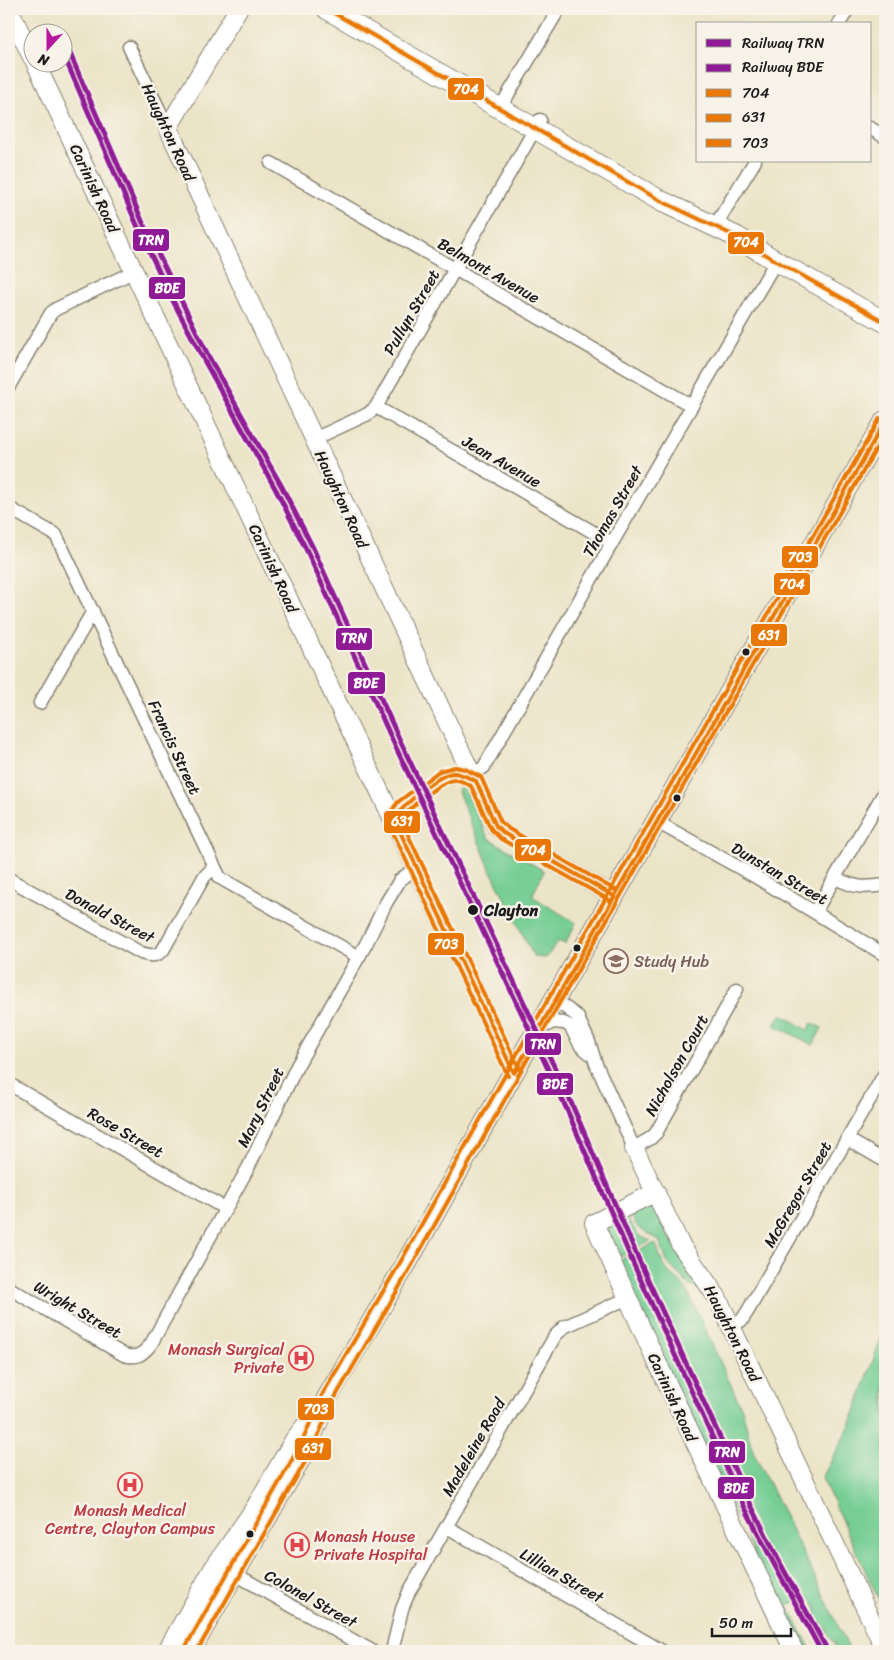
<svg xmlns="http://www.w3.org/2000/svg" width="894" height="1660" font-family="Sriracha,sans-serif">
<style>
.green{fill:#76ce94;stroke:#497558}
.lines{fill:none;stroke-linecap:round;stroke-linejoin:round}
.street-casing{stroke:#848072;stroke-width:15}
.secondary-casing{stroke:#848072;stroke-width:20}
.primary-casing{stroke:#848072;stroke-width:22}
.street{stroke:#fff;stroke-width:12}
.secondary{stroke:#fff;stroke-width:18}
.primary{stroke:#fff;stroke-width:20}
.bus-1-casing{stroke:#f7f3e8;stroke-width:8}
.bus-2-casing{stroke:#f7f3e8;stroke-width:8}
.bus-3-casing{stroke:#f7f3e8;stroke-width:8}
.bus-1{stroke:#e87803;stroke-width:4}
.bus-2{stroke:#e87803;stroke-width:4}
.bus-3{stroke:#e87803;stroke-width:4}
.rail-1-casing{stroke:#f7f3e8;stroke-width:9}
.rail-2-casing{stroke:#f7f3e8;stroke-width:9}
.rail-1{stroke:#8f1a95;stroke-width:5}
.rail-2{stroke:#8f1a95;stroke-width:5}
.bus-dot{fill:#1c1c1c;stroke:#f7f3e8;stroke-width:2}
.labels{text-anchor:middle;stroke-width:5;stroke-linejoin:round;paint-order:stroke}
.street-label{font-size:16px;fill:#1c1c1c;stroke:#f7f3e8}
.stop-label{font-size:16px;font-weight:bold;fill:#1c1c1c;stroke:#f7f3e8;text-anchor:start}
.education-label{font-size:16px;fill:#785e54;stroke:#f7f3e8;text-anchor:start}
.health-label{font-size:16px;fill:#be3a42;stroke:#f7f3e8;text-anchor:end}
.line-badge{stroke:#f7f3e8;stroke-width:2}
.badge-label{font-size:14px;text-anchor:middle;font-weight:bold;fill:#fff}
</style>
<rect width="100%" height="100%" fill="#f7f3e8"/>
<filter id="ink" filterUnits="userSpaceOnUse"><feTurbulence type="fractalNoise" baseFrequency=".02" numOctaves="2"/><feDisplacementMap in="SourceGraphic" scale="10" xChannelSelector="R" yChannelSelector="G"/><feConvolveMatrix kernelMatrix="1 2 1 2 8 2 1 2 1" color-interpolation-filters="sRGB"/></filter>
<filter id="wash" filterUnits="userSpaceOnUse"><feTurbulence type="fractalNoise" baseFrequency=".0096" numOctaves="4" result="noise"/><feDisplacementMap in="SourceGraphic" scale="20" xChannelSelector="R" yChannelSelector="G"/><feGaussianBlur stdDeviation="1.12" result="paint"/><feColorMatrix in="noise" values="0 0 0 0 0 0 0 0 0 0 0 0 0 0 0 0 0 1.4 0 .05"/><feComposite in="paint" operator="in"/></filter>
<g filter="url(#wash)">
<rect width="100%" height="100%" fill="#ece4c7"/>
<path class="green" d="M461,788L469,796L488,838L544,871L532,896L576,923L565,944L558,941L546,958L534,957L491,871L457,789Z
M782,1014L808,1030L812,1023L822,1028L813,1045L774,1025Z
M645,1206L654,1209L702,1288L690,1286L672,1268L667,1262L659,1240L638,1228L629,1213Z
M625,1215L638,1235L651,1241L619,1257L608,1233L611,1223Z
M655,1243C660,1252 660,1262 667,1270C673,1277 682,1282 687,1290L742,1409L753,1451L826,1600L850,1651H838L828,1633L816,1616V1607L809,1596L787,1605L812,1651H800L618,1262L620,1260Z
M885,1327V1613L822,1478L850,1425Z"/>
</g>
<g filter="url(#ink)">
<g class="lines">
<defs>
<path id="street" d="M839,24L848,9
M129,47L168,128
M500,108L559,9
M870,128L885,137
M271,163L692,406
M715,226L755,161
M9,386L51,313L56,309L135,271
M376,407L612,543
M314,439L368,414L376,407L540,120
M9,508L56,535L220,878L359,957
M40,703L93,611
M473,775L484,767L612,543L776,261
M657,822L756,877L885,955
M835,878C856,888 863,888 885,885
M9,879L141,953C151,956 156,957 163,950L204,877L214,867
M815,912L885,791
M555,1000L577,1016L589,1042L596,1064L634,1148L651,1138L656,1133L737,989
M540,1029L553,1022L564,1023L570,1026L581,1046L592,1055
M9,1084L226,1209
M847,1139L885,1161
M9,1288L124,1355C137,1359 143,1354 151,1344L248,1168L297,1066L366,944L386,903L400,880L417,867
M731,1327L742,1320L749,1309L885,1073
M447,1527L662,1651
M235,1574L372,1651
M392,1651L402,1609L409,1592L555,1336L564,1327L628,1298"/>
<path id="secondary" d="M9,9L32,57
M238,9L168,128L496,826L505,834L614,896
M35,62L338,704L514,1073
M634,1148L680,1244L717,1297L885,1649
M656,1192L594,1223L649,1345L794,1651"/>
<path id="primary" d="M327,9L661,201L737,237L776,261L885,322
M168,1651L214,1569L256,1508L295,1440L311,1420
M190,1651L307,1447L327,1398L344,1369L406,1264L527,1048L885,421"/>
</defs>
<use href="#street" class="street-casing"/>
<use href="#secondary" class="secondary-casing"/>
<use href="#primary" class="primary-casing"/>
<use href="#street" class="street"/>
<use href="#secondary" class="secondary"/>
<use href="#primary" class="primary"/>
<defs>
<path id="bus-1" d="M327,9L661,201L737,237L776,261L885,322
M476,781L496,826L505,834L614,896
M394,819L514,1073
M394,819C404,805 436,775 453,773C461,773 469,778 476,781
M514,1073L885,421"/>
<path id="bus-2" d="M520,1070L401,820C409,808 442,779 456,780C461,780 467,784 471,786L491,829L501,839L611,901
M197,1651L312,1450L333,1401L411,1267L532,1051L885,433"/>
<path id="bus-3" d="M508,1076L388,822V816L398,802L439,771L455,767L465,769L481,777L501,822L509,829L617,891
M185,1648L301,1444L322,1395L401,1261L522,1045L880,418"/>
</defs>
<use href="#bus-1" class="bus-1-casing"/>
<use href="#bus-2" class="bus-2-casing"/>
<use href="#bus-3" class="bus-3-casing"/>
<use href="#bus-1" class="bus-1"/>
<use href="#bus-2" class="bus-2"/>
<use href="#bus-3" class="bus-3"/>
<defs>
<path id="rail-1" d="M62,35L143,223L210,359L282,487L313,548L396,732L570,1100L639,1260L749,1501L779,1561L828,1651"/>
<path id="rail-2" d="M62,51L137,225L171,297L205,362L276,490L307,551L390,735L564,1103L633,1263L743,1504L774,1564L821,1651"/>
</defs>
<use href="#rail-1" class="rail-1-casing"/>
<use href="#rail-2" class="rail-2-casing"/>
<use href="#rail-1" class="rail-1"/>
<use href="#rail-2" class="rail-2"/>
</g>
</g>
<defs>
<symbol id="university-ring" viewBox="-11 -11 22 22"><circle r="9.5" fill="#f7f3e8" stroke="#8d6e63" stroke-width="1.5"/><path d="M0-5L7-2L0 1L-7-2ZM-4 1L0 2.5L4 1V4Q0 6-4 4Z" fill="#8d6e63"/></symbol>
<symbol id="hospital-ring" viewBox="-11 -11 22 22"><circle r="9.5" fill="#f7f3e8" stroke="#e0444e" stroke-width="1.5"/><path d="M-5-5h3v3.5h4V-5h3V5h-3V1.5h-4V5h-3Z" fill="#e0444e"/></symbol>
</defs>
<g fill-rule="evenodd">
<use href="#university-ring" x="602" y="947" width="28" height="28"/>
<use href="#hospital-ring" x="287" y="1344" width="28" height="28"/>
<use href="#hospital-ring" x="116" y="1471" width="28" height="28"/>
<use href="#hospital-ring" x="283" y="1531" width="28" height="28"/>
</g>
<g class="bus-dot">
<circle cx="746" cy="652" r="4.5"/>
<circle cx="677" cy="798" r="4.5"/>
<circle cx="473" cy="910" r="6"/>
<circle cx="577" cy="948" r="4.5"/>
<circle cx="250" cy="1534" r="4.5"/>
</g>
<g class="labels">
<g class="street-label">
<text transform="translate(169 132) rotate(65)" y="6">Haughton Road</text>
<text transform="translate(95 188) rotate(65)" y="6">Carinish Road</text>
<text transform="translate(489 270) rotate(30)" y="6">Belmont Avenue</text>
<text transform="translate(411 312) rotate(-60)" y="6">Pullyn Street</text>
<text transform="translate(502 461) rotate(30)" y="6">Jean Avenue</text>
<text transform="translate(342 499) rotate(65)" y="6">Haughton Road</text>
<text transform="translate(612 511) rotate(-60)" y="6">Thomas Street</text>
<text transform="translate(274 568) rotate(65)" y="6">Carinish Road</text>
<text transform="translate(175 747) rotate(65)" y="6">Francis Street</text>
<text transform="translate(780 873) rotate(30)" y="6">Dunstan Street</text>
<text transform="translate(110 915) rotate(28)" y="6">Donald Street</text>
<text transform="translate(676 1065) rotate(-61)" y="6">Nicholson Court</text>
<text transform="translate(260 1107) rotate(-64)" y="6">Mary Street</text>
<text transform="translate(126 1132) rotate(30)" y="6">Rose Street</text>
<text transform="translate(797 1194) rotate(-60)" y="6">McGregor Street</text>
<text transform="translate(78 1309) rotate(30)" y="6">Wright Street</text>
<text transform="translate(733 1333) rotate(63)" y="6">Haughton Road</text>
<text transform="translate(673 1397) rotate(65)" y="6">Carinish Road</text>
<text transform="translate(473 1447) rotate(-60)" y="6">Madeleine Road</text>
<text transform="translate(562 1575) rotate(30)" y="6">Lillian Street</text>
<text transform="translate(311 1598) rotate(29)" y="6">Colonel Street</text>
</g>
<g class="stop-label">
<text x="484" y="916">Clayton</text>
</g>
<g class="education-label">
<text x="634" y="967">Study Hub</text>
</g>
<g class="health-label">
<text x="284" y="1355">Monash Surgical<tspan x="284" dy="18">Private</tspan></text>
<text x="130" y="1516" text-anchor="middle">Monash Medical<tspan x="130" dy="18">Centre, Clayton Campus</tspan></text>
<text x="314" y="1542" text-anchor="start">Monash House<tspan x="314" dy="18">Private Hospital</tspan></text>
</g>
</g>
<g class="line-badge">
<rect x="447" y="77" width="38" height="24" rx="5" fill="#e87803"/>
<rect x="132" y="228" width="38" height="24" rx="5" fill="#8f1a95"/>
<rect x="727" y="231" width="38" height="24" rx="5" fill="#e87803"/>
<rect x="148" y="276" width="38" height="24" rx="5" fill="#8f1a95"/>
<rect x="781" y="545" width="38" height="24" rx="5" fill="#e87803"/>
<rect x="773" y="572" width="38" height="24" rx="5" fill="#e87803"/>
<rect x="750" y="623" width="38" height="24" rx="5" fill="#e87803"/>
<rect x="335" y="627" width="38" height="24" rx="5" fill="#8f1a95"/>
<rect x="347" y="671" width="39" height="24" rx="5" fill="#8f1a95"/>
<rect x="383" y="810" width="38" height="24" rx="5" fill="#e87803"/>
<rect x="514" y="838" width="38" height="24" rx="5" fill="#e87803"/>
<rect x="427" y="932" width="38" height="24" rx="5" fill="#e87803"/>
<rect x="524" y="1032" width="38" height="24" rx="5" fill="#8f1a95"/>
<rect x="536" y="1072" width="38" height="24" rx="5" fill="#8f1a95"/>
<rect x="297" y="1397" width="38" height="24" rx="5" fill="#e87803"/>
<rect x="294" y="1437" width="38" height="24" rx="5" fill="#e87803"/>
<rect x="708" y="1440" width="38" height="24" rx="5" fill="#8f1a95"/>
<rect x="717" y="1476" width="38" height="24" rx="5" fill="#8f1a95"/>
</g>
<g class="badge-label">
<text x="466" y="94">704</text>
<text x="151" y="245">TRN</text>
<text x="746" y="247">704</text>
<text x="167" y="293">BDE</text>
<text x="800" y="562">703</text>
<text x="792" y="589">704</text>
<text x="769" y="640">631</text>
<text x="354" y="643">TRN</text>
<text x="366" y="688">BDE</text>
<text x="402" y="826">631</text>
<text x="533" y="855">704</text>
<text x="446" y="949">703</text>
<text x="543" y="1049">TRN</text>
<text x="555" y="1089">BDE</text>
<text x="316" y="1414">703</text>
<text x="313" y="1453">631</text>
<text x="727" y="1457">TRN</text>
<text x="736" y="1493">BDE</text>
</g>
<rect width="894" height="1660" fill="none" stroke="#f7f3e8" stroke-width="30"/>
<rect x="696" y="22" width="175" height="140" fill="#f7f3e8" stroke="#9f9d96"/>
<rect x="706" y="39" width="25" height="8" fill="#8f1a95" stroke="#9f9d96"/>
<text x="742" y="48" font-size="15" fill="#1c1c1c">Railway TRN</text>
<rect x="706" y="64" width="25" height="8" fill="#8f1a95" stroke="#9f9d96"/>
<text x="742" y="72" font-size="15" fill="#1c1c1c">Railway BDE</text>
<rect x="706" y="89" width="25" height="8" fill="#e87803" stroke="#9f9d96"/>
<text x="742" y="98" font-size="15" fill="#1c1c1c">704</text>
<rect x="706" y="114" width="25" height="8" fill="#e87803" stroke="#9f9d96"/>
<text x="742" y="122" font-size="15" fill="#1c1c1c">631</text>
<rect x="706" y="139" width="25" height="8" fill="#e87803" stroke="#9f9d96"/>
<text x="742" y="148" font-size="15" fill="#1c1c1c">703</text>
<g transform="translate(48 48) rotate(201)"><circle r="24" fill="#f7f3e8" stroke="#9f9d96"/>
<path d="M0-4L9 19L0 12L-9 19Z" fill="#b5179e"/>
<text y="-8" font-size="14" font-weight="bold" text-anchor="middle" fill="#1c1c1c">N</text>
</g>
<path d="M712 1628v8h79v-8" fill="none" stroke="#1c1c1c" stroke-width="2.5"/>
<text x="719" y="1628" font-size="15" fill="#1c1c1c" stroke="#f7f3e8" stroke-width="4" paint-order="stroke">50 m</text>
</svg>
